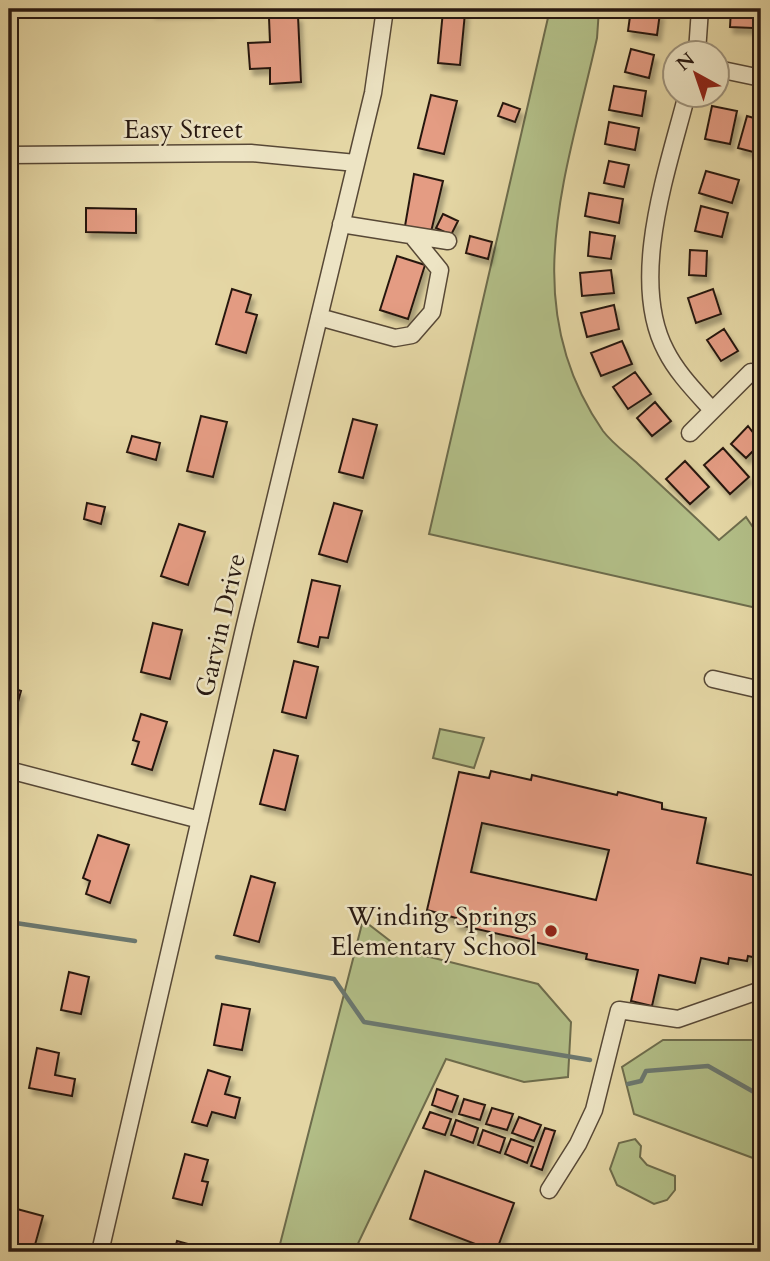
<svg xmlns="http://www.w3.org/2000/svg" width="770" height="1261" font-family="Cardo,serif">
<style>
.green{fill:#b2be87;stroke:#6d6c4c;stroke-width:2}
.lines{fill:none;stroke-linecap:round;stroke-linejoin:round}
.stream{stroke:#6b7870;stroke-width:4.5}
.building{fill:#e49c83;stroke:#281911;stroke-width:2;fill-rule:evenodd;filter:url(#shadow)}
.minor-casing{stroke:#574836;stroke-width:19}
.minor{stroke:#ede4c4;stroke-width:16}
.poi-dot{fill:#8f2418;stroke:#ede4c4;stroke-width:2.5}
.labels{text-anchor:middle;stroke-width:5;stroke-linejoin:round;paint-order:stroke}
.street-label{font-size:26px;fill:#281911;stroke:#ede4c4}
.poi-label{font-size:26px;fill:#281911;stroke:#ede4c4;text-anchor:end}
</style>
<defs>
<filter id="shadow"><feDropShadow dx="3.5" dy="6" stdDeviation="2" flood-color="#0004"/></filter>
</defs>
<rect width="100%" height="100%" fill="#e4d6a4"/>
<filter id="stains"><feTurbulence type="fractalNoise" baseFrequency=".00286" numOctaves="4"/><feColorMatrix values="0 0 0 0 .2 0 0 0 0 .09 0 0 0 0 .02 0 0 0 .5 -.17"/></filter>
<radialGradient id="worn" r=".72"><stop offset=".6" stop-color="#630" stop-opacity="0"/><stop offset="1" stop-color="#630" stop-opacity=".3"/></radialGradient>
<path class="green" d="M550,9H599L597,38C567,174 515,304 603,431C612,443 627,454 638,464C665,489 692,514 719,540L746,517L761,539V609L429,534Z
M761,240V308C746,286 756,263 761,240Z
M440,729L484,738L474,768L433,758Z
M363,920L402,950L538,984L571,1022L568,1077L524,1082L446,1059L354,1252H278Z
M663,1040H761V1161L634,1114L622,1067Z
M635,1139L641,1146L640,1157L647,1165L675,1176V1190L667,1200L654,1204L617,1185L610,1169L619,1143Z"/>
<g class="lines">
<path class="stream" d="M9,922L135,941
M217,957L334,979L364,1022L590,1060
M628,1084L641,1081L646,1071L708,1066L761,1096"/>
</g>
<path class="building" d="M152,9H211V11L152,12Z
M631,9L660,13L657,35L628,31Z
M731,9H754L753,28L730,27Z
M443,11L465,13L460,65L438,63Z
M298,16L301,82L270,84V68L250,69L248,43L270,42L269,18Z
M631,49L654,55L649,78L625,72Z
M614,86L646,91L642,116L609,110Z
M431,95L457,101L444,154L418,148Z
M503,103L520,109L515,122L498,116Z
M712,106L737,111L730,144L705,139Z
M747,116L761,120V154L738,148Z
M609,122L639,128L635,150L605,144Z
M609,161L629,165L624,187L604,183Z
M706,171L739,180L732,203L699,193Z
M414,174L443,181L431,232L405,226Z
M589,193L623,199L619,223L585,216Z
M701,206L728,213L722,237L695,231Z
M86,208L136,209V233L86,232Z
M443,214L458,221L451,235L436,228Z
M590,232L615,236L611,259L588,256Z
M470,236L492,242L488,259L466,253Z
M690,250L707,251L706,276L689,275Z
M397,256L425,265L408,319L380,310Z
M611,270L614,293L582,296L580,273Z
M232,289L251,295L246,312L257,315L246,353L216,344Z
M713,289L721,314L696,323L688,298Z
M614,305L619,329L587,337L581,313Z
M724,329L738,351L721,361L707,340Z
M622,341L632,364L601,376L591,353Z
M635,372L651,394L628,409L613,387Z
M655,402L671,421L652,436L637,418Z
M201,416L227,422L213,477L187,471Z
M353,419L377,425L363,478L339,472Z
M748,426L761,443L746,458L731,444Z
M132,436L160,443L156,460L127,452Z
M723,448L749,477L730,494L704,465Z
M685,461L709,487L690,504L666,479Z
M87,503L105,507L101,524L84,519Z
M334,503L362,511L347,562L319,554Z
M179,524L205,532L188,585L161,576Z
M312,580L340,586L328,638L320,637L318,647L298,642Z
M153,623L182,630L170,679L141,672Z
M294,661L318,667L306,718L282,712Z
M9,687L21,691L13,720L9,719Z
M141,714L167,722L152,770L132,764L139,742L133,740Z
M274,750L298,756L285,810L260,804Z
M491,771L531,780L532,775L617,795L618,792L662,803V809L706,818L697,863L761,877L757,912L761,913V959L748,956L747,961L729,958L728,964L701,958L695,983L659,975L652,1006L631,1001L638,970L586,959L587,954L455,924L456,918L427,910L459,772L489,778ZM482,823L609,850L596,900L471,872Z
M98,835L129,845L110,903L86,894L90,881L83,878Z
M251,876L275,883L259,942L234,935Z
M69,972L89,977L81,1014L61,1010Z
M222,1004L250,1009L242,1050L214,1045Z
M37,1048L59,1053L55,1075L75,1079L72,1096L29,1088Z
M208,1070L230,1077L225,1094L240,1098L235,1118L212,1112L207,1126L192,1122Z
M437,1089L458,1096L452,1112L432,1105Z
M464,1099L485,1105L480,1120L459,1114Z
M492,1108L513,1114L507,1130L486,1124Z
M430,1112L451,1119L445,1135L423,1128Z
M519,1117L541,1125L534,1141L512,1133Z
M456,1120L478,1128L473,1143L451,1135Z
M545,1128L555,1131L542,1170L531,1166Z
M483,1130L505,1138L500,1153L478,1145Z
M511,1139L533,1147L527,1163L505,1154Z
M185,1154L208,1160L202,1181L208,1182L202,1205L173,1198Z
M425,1171L514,1203L496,1252L410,1219Z
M17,1209L43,1216L33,1252H9V1238Z
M177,1241L195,1246L193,1252H174Z"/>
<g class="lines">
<defs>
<path id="minor" d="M697,52L700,9
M718,69L761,78
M687,94C668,169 628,279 666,351C677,373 696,392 712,410
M9,155L251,153L356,163
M341,224L448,241
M319,317L395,338L412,335L432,312L440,270L413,237
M690,433L751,372
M713,679L761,690
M9,770L200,820
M549,1190L578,1144L594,1110L619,1010L678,1019L761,990
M100,1252L244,629L373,93L385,9"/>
</defs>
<use href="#minor" class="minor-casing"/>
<use href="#minor" class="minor"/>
</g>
<circle class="poi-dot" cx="551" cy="931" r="7"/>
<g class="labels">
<g class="street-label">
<text x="183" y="138">Easy Street</text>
<text transform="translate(220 625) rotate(-77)" y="9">Garvin Drive</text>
</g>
<g class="poi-label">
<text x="537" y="925">Winding Springs<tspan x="537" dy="30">Elementary School</tspan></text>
</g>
</g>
<rect width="770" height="1261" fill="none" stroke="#e4d6a4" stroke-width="35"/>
<rect x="10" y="10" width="749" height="1240" fill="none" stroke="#281911" stroke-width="3.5"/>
<rect x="18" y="18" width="735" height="1226" fill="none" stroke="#281911" stroke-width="2"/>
<g transform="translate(696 74) rotate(320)"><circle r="33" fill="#ede4c4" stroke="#9e937c" stroke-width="2"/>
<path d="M0-5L12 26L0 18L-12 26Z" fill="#8f2418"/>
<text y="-10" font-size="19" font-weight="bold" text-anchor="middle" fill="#281911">N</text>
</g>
<rect width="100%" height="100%" filter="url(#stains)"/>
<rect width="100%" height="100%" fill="url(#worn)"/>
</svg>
